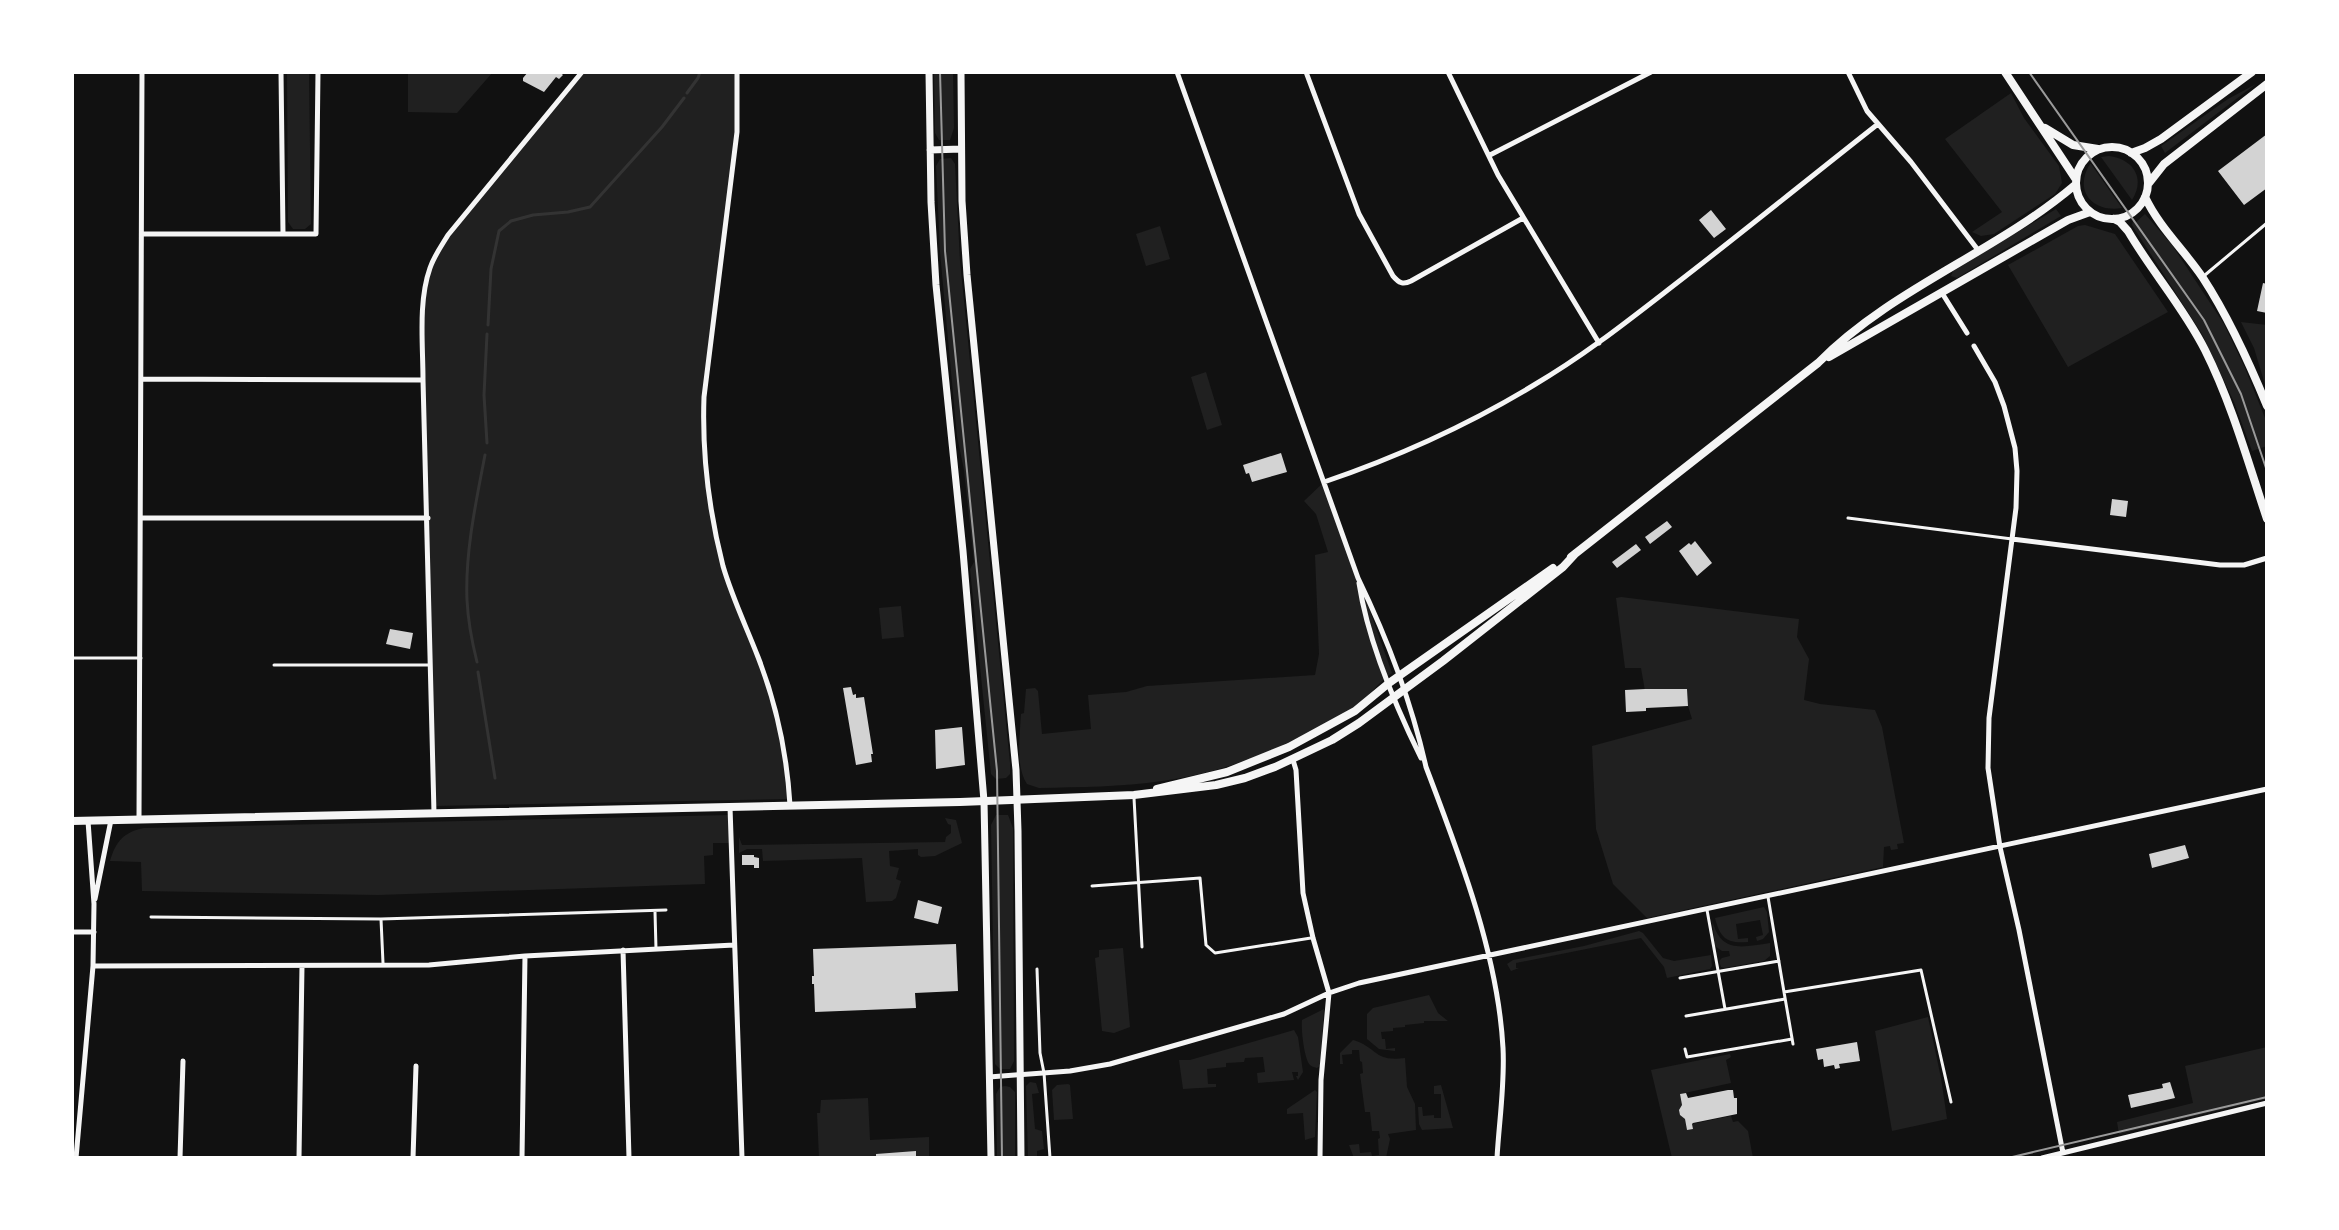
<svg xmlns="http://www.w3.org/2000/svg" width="2339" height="1230" font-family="'Source Serif 4',serif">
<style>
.green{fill:#202020}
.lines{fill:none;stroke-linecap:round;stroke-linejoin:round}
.stream{stroke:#333;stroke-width:3}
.building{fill:#d3d3d3}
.service{stroke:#f5f5f5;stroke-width:3}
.minor{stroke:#f5f5f5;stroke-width:5}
.tertiary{stroke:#f5f5f5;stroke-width:7}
.secondary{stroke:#f5f5f5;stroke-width:8}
.tram{stroke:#9a9a9a;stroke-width:2}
</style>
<rect width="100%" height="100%" fill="#111"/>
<path class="green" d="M287,72H309L311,224L305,229H293L288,222Z
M408,72H493L457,113L408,112Z
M582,72H737L738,118L704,397L707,471L723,565L758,656L776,715L789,799L434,806L423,380L424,292L436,253Z
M934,72H953L954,128L950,140H939L935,133Z
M2256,84L2165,153L2161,146L2228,99Z
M2011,93L2024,118L2059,166L2062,183L2055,194L1994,234L1981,236L1972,232L2002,212L1945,139Z
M2109,156C2133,159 2146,178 2132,200L2101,157Z
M951,158L955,164L960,261L1010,763V774L1006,778L996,779L991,774L970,569L974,562L964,470L957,436L949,350L940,252L936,166L940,159Z
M2090,164H2091L2122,208C2093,213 2073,191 2090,164Z
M2056,209L2061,216L1957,278L1951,276L1953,271Z
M2145,214L2172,245L2224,324L2245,368L2267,423V446L2252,451L2234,402L2202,334L2132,225L2133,221L2135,223Z
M2085,225L2115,234L2168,312L2068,367L2008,265L2078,226Z
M1160,226L1170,259L1146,266L1136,234Z
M2241,322L2267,325V391L2254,348Z
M1206,372L1222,425L1207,430L1191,377Z
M1324,482L1392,673C1376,683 1369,699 1352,709C1293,744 1230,772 1162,781C1122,787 1080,787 1039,788L1027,784C1015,766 1020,735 1021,714L1024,713L1026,689L1035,688L1038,691L1042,734L1091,729L1088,695L1126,692L1147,686L1315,675L1319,654L1315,555L1328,552L1316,514L1304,501Z
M1621,597L1799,619L1797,637L1809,659L1804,700L1820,704L1875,710L1882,727L1904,843L1897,844L1898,849L1891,850L1890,846L1884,847L1883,867L1647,918L1613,884L1596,829L1592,746L1692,719L1688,706L1687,689L1645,691L1641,668H1625L1616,598Z
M901,606L904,637L882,639L879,608Z
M730,815L731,843H713V855L704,856L705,884L378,895L142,891L141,862L110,861C116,841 124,832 144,828Z
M996,815H1008L1013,828L1014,1061L1010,1069H1000L995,1064L991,825Z
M945,818L956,820L962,843L935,856L921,857L918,855V849L889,851L890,866L899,868L896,879L901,881L896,898L892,901L866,902L862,858L763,861L762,849H747L739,853V837L742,845L945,842L946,837L951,833V825L948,824Z
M1764,907L1767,912L1769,932L1763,939L1757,941L1756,937L1763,935L1760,920L1736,924L1738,939L1748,938V942C1727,944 1720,938 1715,918Z
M1712,919C1720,954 1742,947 1770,943V956L1764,961L1724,968L1721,967L1719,961L1722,958L1730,956L1729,951H1722L1715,946Z
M1639,931L1643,933L1663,958L1674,961L1711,955L1712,966L1710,969L1667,978L1664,967L1641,938L1516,963V968H1519L1511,971L1507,964L1513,960L1584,946Z
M1123,948L1130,1027L1114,1033L1102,1031L1095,958L1099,957V950Z
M1429,995L1438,1013L1448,1021H1424V1023L1405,1025V1027L1393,1028V1031L1381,1032L1382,1039H1385L1386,1049L1395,1048V1051L1379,1049L1367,1039V1014L1373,1008Z
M1324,1009L1320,1066L1317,1068C1315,1067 1312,1067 1310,1065C1304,1059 1301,1029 1302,1020Z
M1928,1017L1941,1078L1947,1119L1892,1131L1875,1031Z
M1294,1030L1298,1037L1303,1072L1298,1080L1296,1076H1298V1072H1292L1294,1080L1258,1083L1257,1073L1265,1072L1263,1057L1245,1058L1244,1062L1226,1063V1067L1207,1069L1208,1084H1216V1087L1183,1089L1179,1060H1190Z
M1353,1040C1379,1048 1373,1062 1405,1058L1407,1087L1415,1104L1416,1130L1388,1134L1390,1139L1386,1158H1354L1349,1145L1359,1144L1360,1153L1371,1152L1372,1156L1379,1155L1378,1139L1380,1138L1379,1131H1372L1370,1112H1365L1360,1074L1363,1073L1362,1062L1360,1061L1359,1050H1352V1054L1342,1055L1343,1064H1340V1053Z
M2267,1047V1099L2119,1134L2117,1122L2193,1103L2185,1066Z
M1730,1054L1731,1057L1726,1060L1731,1083L1680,1094L1682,1105L1680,1115L1685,1119L1687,1130L1692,1124L1731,1116L1733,1122L1738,1121L1748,1131L1753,1158H1672L1651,1070Z
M1030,1082L1036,1083L1039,1093L1032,1094L1035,1129L1042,1131L1044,1149L1037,1151V1158H1028L1026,1086Z
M1068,1084L1070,1085L1073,1119L1054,1120L1052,1090L1057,1085Z
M1441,1085L1453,1128L1422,1130L1419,1124L1418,1107H1422L1423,1116L1434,1115V1118H1441V1094H1434V1086Z
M1005,1086L1010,1087L1015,1092V1158H997L996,1094L1000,1087Z
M1315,1090L1317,1092L1315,1137L1305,1140L1303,1113L1287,1114V1109Z
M868,1098L870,1140L929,1137V1158H819L817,1113H820L821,1100Z"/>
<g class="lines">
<path class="stream" d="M687,93L698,78L700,72
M488,325L491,269L499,231L511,221L533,215L568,212L590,207L662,127L684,98
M487,443L484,395L487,334
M477,662C472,642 468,621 467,600C465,552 476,502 485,455
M478,672L495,778"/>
</g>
<path class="building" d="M528,72H560L563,75L559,79L556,77L544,92L523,81V78Z
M2267,134V188L2244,205L2218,171Z
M1711,210L1726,229L1714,238L1699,220Z
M2263,283L2267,284V313L2257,311Z
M1281,453L1287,472L1252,482L1249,473L1246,474L1243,465Z
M2112,499L2128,501L2126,517L2110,515Z
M1667,521L1672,527L1650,544L1645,537Z
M1695,541L1712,563L1697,576L1679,551L1689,543L1691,545Z
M1636,544L1641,550L1617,568L1612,562Z
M390,629L413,633L410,649L386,644Z
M851,687L853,695L856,694V698L864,697L873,754H871L872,762L856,765L843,688Z
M1645,689H1687L1688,706L1646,708V711L1626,712L1625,690Z
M962,727L965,765L936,769L935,730Z
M2185,845L2189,858L2152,868L2149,854Z
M742,855H754V857L759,858V868H754V865H742Z
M918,900L942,907L938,924L914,918Z
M956,944L958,991L915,993L916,1008L815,1012L814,984H812V976H814L813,949Z
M1857,1042L1860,1061L1839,1064L1840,1068L1835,1069L1834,1065L1824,1067L1823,1059L1818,1060L1816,1049Z
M2170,1082L2175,1098L2131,1108L2128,1095L2163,1088L2162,1084Z
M1728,1090H1733L1734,1098H1737V1114L1693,1123L1692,1124L1693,1129L1687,1130L1685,1119L1680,1115L1679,1110L1682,1105L1680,1094L1686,1093L1688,1098Z
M916,1151V1158H876V1154Z"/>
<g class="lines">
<path class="service" d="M2205,275L2267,223
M1848,518L2012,539
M72,658H141
M274,665H430
M1134,798L1142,947
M1092,886L1200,878L1206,945L1215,953L1311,938
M1768,897L1784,992L1921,970L1951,1102
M1707,910L1725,1009
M655,912L656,949
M151,917L381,919L666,910
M381,919L383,963
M1037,969L1040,1053L1044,1073L1050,1158
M1680,978L1779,961
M1784,992L1793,1044
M1686,1016L1785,999
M1685,1049L1687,1057L1792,1039"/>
<path class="minor" d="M281,72L283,234H316L318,72
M737,72V132L704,397C702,453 709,511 723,566C732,597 746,626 758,657C776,703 787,755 790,805
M1177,72L1358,578C1388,640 1411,700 1426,767
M1306,72L1359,214L1393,276C1399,283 1403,285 1411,281L1523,218
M1448,72L1498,175L1599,343
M1848,72L1867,111L1911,162L1978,250
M1490,155L1651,72
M142,234H283
M1942,293L1967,333
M1974,346L1995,382L2004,406L2015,448L2017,471L2016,508L1989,718L1988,768L2000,847L2019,930L2063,1153
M141,379L423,380
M1324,482C1397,457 1468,425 1534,385C1587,354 1634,316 1682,279C1748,228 1813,175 1878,124
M141,518H428
M2012,539L2220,565H2244L2267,558
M1359,583C1368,642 1395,705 1421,758
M1293,760L1296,770L1303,893L1313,938L1329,993L1321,1080L1320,1158
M1426,767C1459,854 1498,954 1503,1048C1505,1084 1499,1122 1497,1158
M730,807L742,1158
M434,813L423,380C423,344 418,302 430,268C434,256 442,245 448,235L582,72
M139,819L142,72
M95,899L111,820
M72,932H94
M623,950L629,1158
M93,966L429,965L525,956L734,945
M989,1077L1070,1071L1110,1064L1284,1014L1329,993L1359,983L2267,789
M76,1158L93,966L94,904L88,821
M180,1158L183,1061
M299,1158L302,966
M413,1158L416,1066
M522,1158L525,956
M2042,1158L2267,1103"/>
<path class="tertiary" d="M929,72L931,202L936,285L963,551L984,801L991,1158
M961,72L962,201L967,275L1016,770L1018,831L1021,1158
M930,150L961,149"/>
<path class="secondary" d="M2005,72L2075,178
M2045,128L2073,145L2098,149
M2076 183a36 36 0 1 1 72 0a36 36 0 1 1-72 0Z
M2131,153L2145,148L2161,139L2252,72
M2149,183L2164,164L2267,84
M2145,197C2159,227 2185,251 2203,278C2229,318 2249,362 2267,406
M2114,219L2120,222L2128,231C2152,272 2184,308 2205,350C2232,404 2248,462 2267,519
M1829,357L2068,220L2090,212
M1571,557L1818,363C1892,288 1995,253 2075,185
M1157,789L1227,772L1289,747L1355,711L1389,683L1553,568
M72,821L960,802L1134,795L1216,785L1245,778L1275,767L1332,740L1359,723L1443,661L1563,567L1575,554"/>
<path class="tram" d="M940,72L945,251L997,771L1002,1158
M2029,72L2204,320L2241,394L2267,471
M2008,1158L2267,1097"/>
</g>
<rect width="2339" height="1230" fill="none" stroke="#ffffff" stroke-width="148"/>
</svg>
